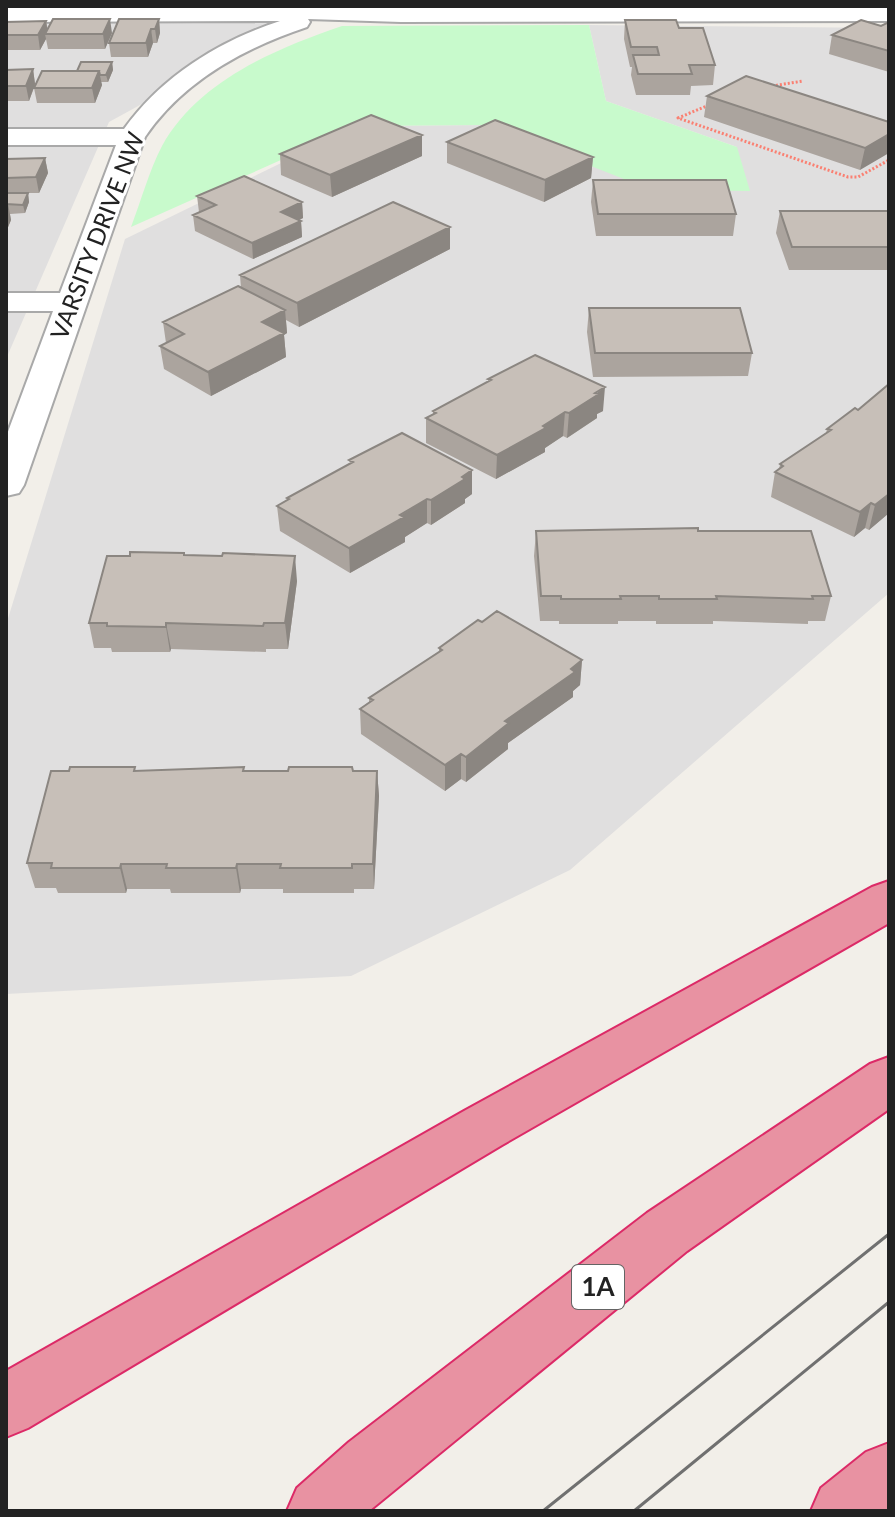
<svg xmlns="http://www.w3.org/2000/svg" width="895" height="1517" font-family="Lato,sans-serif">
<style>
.residential{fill:#e0dfdf}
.park{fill:#c8facc}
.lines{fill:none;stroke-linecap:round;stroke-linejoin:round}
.minor-casing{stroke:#a9a9a9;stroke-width:4}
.highway-casing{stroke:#dc2a67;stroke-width:4}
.path{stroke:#fa8072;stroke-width:3;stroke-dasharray:2 2;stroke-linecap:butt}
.minor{fill:#fff;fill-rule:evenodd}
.highway{fill:#e892a2;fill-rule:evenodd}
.tram{stroke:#707070;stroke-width:3}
.wall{fill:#aba49e}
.shaded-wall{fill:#8b8681}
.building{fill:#c7bfb8;stroke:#8b8681;stroke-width:2}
.labels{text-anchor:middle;stroke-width:6;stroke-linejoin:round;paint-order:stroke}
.far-street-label{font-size:24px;fill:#222;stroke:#fff}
.shield{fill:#fff;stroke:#646464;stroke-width:2}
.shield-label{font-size:26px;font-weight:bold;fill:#222}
</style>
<rect width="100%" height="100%" fill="#f2efe9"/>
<path class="residential" d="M6,6H321L109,122L6,359Z
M589,25L889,28V593L570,870L351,976L6,994V625L125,239L357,126L486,125L737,147L606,101Z"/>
<path class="park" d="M589,25L606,101L737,147L750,191L652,190L486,125L357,126L131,227C141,201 149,171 162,146C198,81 275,49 342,26Z"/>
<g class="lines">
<defs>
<path id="minor" d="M304,6L889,7V21L401,22L308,19L310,22L307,27C244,48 183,81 145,137L24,485L19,493L6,496V437L53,311H6V293H60L116,145H6V129H124C162,76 219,41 280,21L6,22V8Z"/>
<path id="highway" d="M889,881V923L502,1145L28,1428L6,1437V1371L464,1111L872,887Z
M889,1057V1109L687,1251L369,1511H287L297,1488L349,1442L647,1213L870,1064Z
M889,1443V1511H811L821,1488L866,1452Z"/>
</defs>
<use href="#minor" class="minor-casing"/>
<use href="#highway" class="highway-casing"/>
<path class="path" d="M772,86L803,81
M709,105L678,118L848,177H858L889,160"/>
<use href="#minor" class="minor"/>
<use href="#highway" class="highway"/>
<path class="tram" d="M543,1511L889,1234
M634,1511L889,1302"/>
</g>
<path class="wall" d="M159,19L160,33L157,43H153L148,57H111L109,43Z
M625,20L679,28L715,65L713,85L691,86L690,95H636L631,75L632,67H630L624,39Z
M46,21L48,30L112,33L105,49H48L46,39L40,50H6V22Z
M889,22V72L829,54L832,35L881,26Z
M112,62L113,70L108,82H101L102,85L95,103H37L34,88L29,101H6V70L33,69L35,84L77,71Z
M707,96L889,122L860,170L704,117Z
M447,142L593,157L591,178L544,202L447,163Z
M280,154L422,156L332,197L281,175Z
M45,158L48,173L39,193H28L29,202L25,213L10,214L11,220L6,232V159Z
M593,180L736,214L733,236H596L591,202Z
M197,196L302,202L303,218L299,220L301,221L302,237L253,259L195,231L193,215L199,212Z
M780,211H889V270H789L776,233Z
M450,227V249L299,327L286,320L287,333L284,335L286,357L211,396L164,369L160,346L166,343L163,322L241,288L240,275Z
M589,308L752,353L748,376L593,377L587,332Z
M488,379L603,411L597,414V418L567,438L563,436L545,448V452L496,479L426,443V418L433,414V411L488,382Z
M855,408L889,513L869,530L865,528L854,537L771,497L775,472L779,470L780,464L826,433L827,429Z
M349,460L472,470V494L465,499V503L431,525L427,523L405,537V542L350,573L280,531L277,506L287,500V498L350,464Z
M536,531H698L831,596L825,621H808V624L713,621V624H656V621H618V624H559V621H540L534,556Z
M184,553L185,555L297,581L288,649H266V652L171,649L170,652H112L111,648H94L89,623L130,556Z
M439,648L582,660L580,685L573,691V697L508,743V749L466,782L461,779L445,791L361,734L360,709L369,702V698L439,652Z
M244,767V771H377L379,796L374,889H354V893H283V889H241L240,893H171L170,889H127L126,893H58L56,888H35L27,863L69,771H135Z"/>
<path class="shaded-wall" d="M110,19L112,33L105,49L103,34Z
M159,19L160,33L157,43L155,29Z
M46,21L48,34H45L46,39L40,50L38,35Z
M151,29L153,43L148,57L146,43Z
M112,62L113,70L108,82L106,75Z
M33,69L35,84L29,101L26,86Z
M99,71L102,85L95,103L92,88Z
M889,134V153L860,170L865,148Z
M422,135V156L332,197L330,175Z
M593,157L591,178L544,202L545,180Z
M45,158L48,173L39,193L36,177Z
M28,193L29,202L25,213L23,205Z
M302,202L303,218L282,228L281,212Z
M8,204L11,220L6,232V208Z
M301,221L302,237L253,259L252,243Z
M450,227V249L299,327L297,303Z
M285,310L287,333L284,335L286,357L211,396L208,372L262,322Z
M605,387L603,411L597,414V418L567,438L569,413Z
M565,412L563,436L545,448V452L496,479L497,455Z
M472,470V494L465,499V503L431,525V500Z
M889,494V513L869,530L875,505Z
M427,499V523L405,537V542L350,573L349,548Z
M871,503L865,528L854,537L860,512Z
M295,556L297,581L288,649L285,623Z
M166,623L171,649L170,652L166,627Z
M582,660L580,685L573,691V697L508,743V749L466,782V757L505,721Z
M461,754V779L445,791V765Z
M377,771L379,796L374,889L373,864Z
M121,864L127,889L126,893L120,868Z
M237,864L241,889L240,893L236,868Z"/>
<path class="building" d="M53,19H110L103,34H45Z
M119,19H159L155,29H151L146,43H109Z
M625,20H676L679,28H703L715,65H689L692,74H638L633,55H659L657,47H631Z
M861,20L881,26L889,22V51L832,35Z
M46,21L38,35H6V22Z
M81,62H112L106,75H100L99,71H77Z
M33,69L26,86H6V70Z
M42,71H99L92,88H34Z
M746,76L889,122V134L865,148L707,96Z
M371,115L422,135L330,175L280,154Z
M495,120L593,157L545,180L447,142Z
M45,158L36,177L6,178V159Z
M244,176L302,202L281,212L301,221L252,243L193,215L216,205L197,196Z
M593,180H726L736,214H598Z
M6,193H28L23,205L6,204Z
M393,202L450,227L297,303L240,275Z
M780,211H889V247H792Z
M238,286L285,310L262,322L284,333L208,372L160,346L184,334L163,322Z
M589,308H740L752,353H595Z
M535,355L605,387L595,393L599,394L569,413L565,412L543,426L546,428L497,455L426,418L436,413L433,411L491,380L488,379Z
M889,384V494L875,505L871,503L860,512L775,472L783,466L780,464L831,430L827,429L855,408L858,410Z
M402,433L472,470L462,477L465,479L431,500L427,499L400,515L404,517L349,548L277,506L289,499L287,498L353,462L349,460Z
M698,528V531H811L831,596H812L813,599L716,596L717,599H659V596H620L621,599H561V596H541L536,531Z
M130,552L184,553V555L222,556L223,553L295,556L285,623H264L263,626L166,623V627L107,626V623H89L107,556H130Z
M497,611L582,660L571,669L575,672L505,721L509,723L466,757L461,754L445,765L360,709L373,700L369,698L442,650L439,648L478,620L482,622Z
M70,767H135L134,771L244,767L243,771H288L289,767H352L353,771H377L373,864H352V868H280L281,864H237L236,868H166L167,864H121L120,868H51L52,863H27L51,771H69Z"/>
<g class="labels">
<g class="far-street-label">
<text transform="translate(98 236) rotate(-69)" y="8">VARSITY DRIVE NW</text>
</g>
<rect class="shield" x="572" y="1265" width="52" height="44" rx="6"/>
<g class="shield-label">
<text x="598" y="1296">1A</text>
</g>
</g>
<rect width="895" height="1517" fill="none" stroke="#222222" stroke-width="16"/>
</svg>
